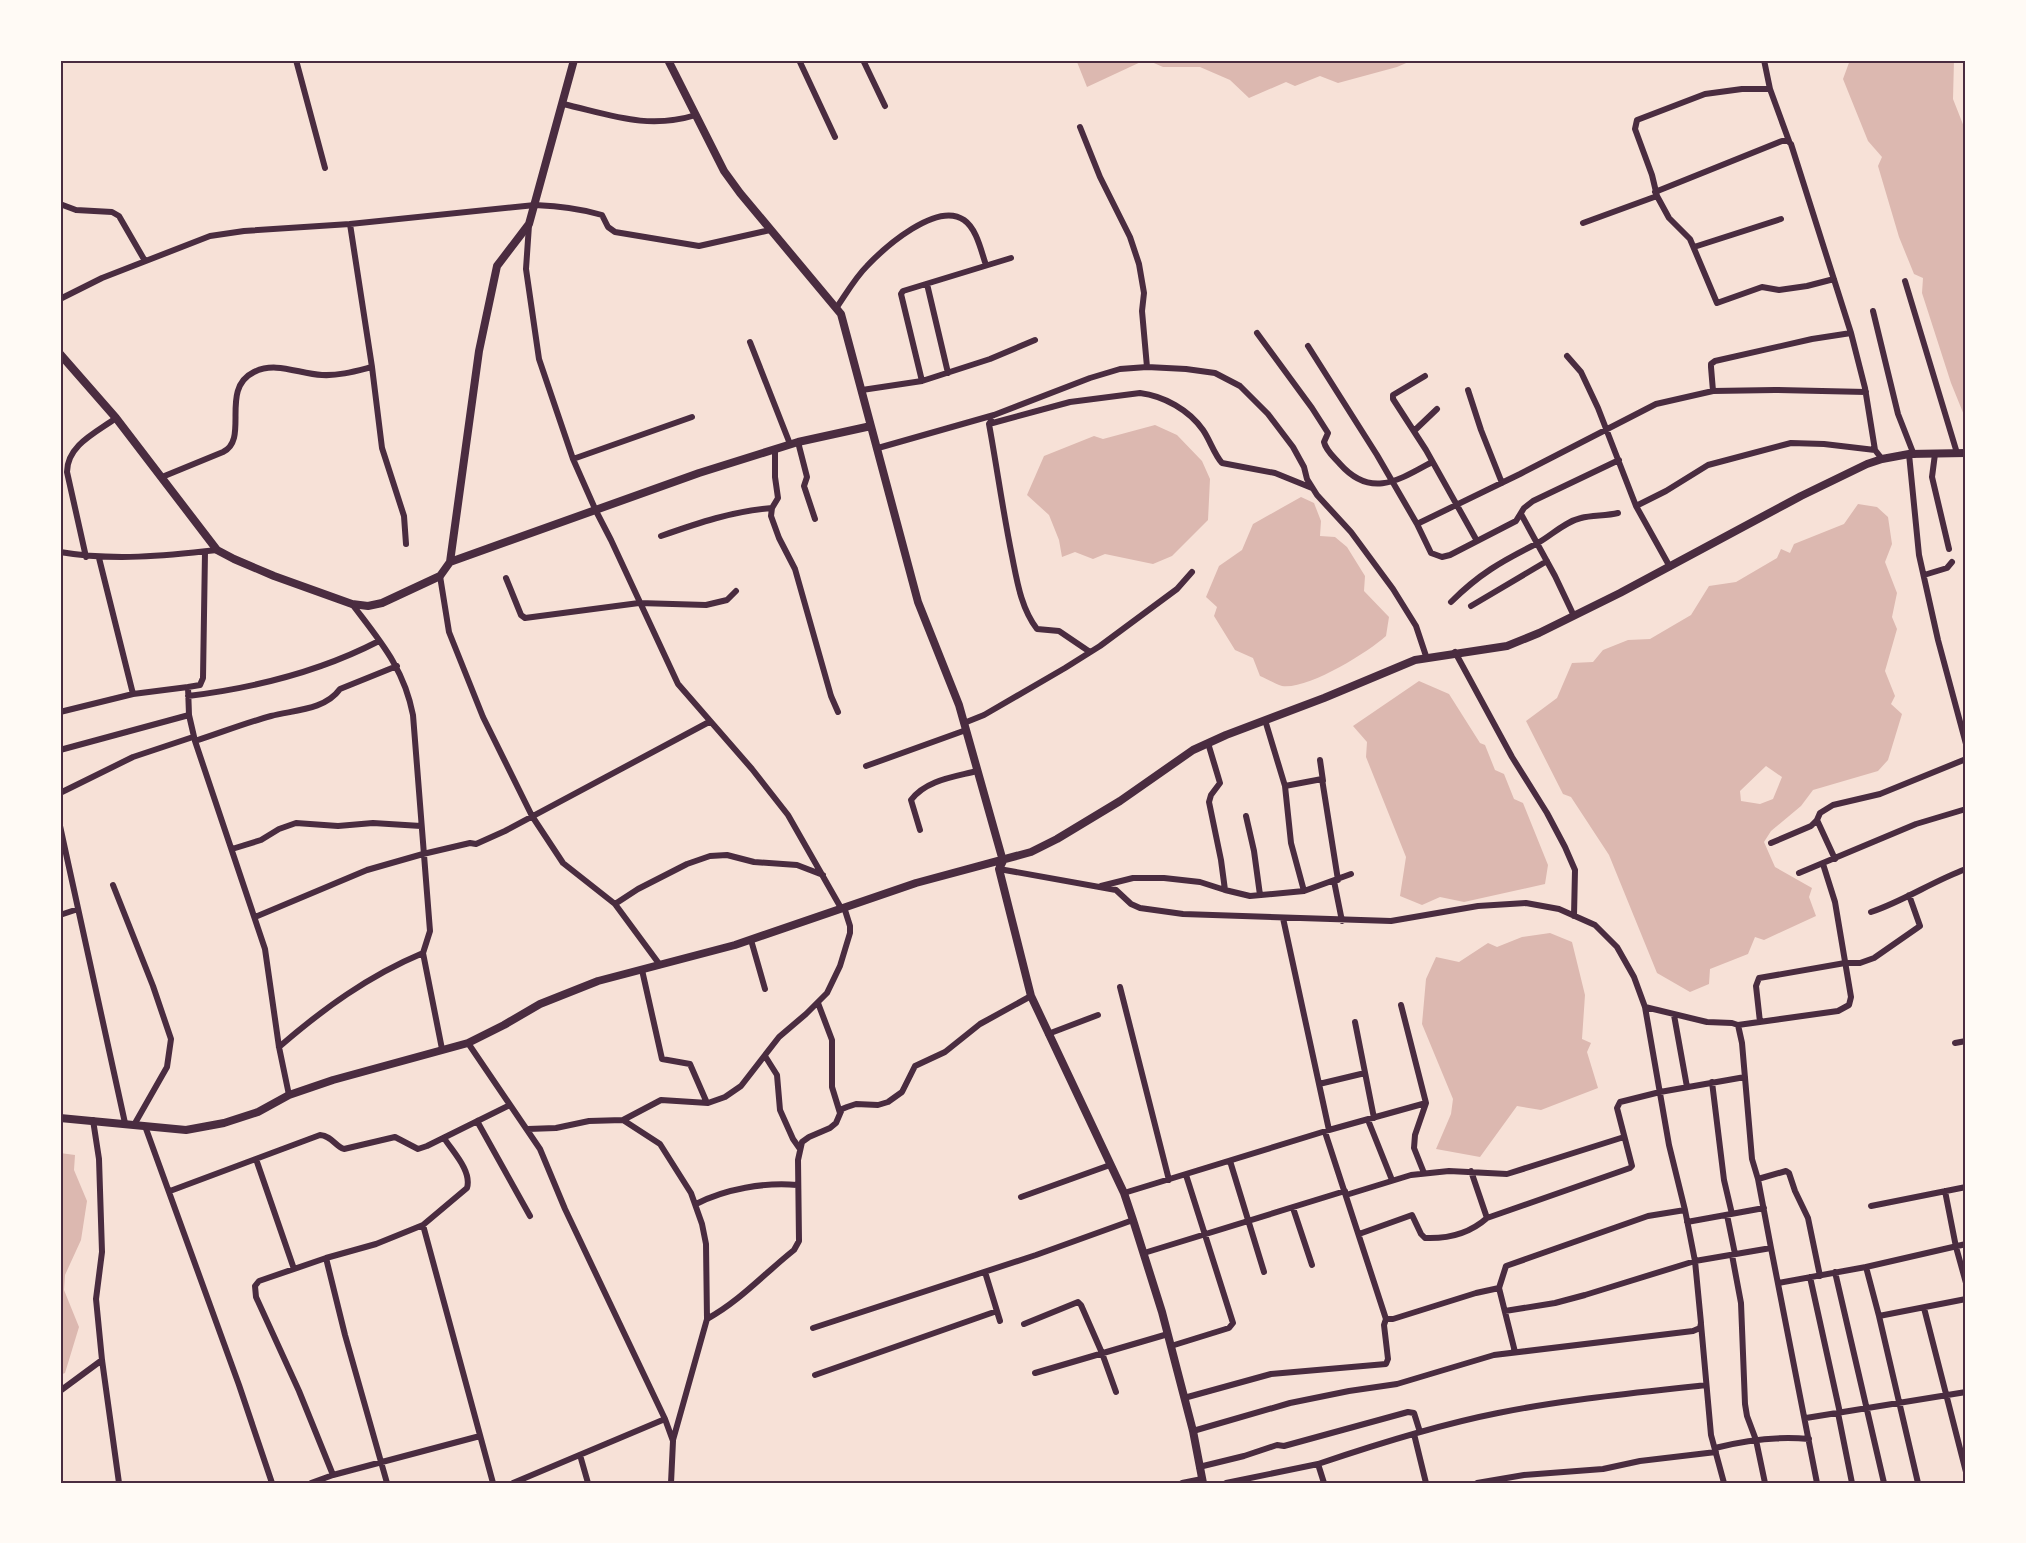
<svg xmlns="http://www.w3.org/2000/svg" width="2026" height="1543" font-family="'Fira Sans',sans-serif">
<style>
.water{fill:#dcb8b0;fill-rule:evenodd}
.lines{fill:none;stroke-linecap:round;stroke-linejoin:round}
.minor{stroke:#4a2c40;stroke-width:6}
.tertiary{stroke:#4a2c40;stroke-width:8}
.neatline{fill:none;stroke:#4a2c40;stroke-width:2}
</style>
<rect width="100%" height="100%" fill="#f7e1d7"/>
<path class="water" d="M1075,60H1145L1087,87L1077,62Z
M1147,60H1413L1397,67L1338,83L1320,76L1295,86L1286,82L1249,98L1230,80L1200,67H1163Z
M1850,60H1954L1953,99L1966,132V420L1951,383L1922,293L1923,278L1914,274L1899,237L1878,166L1882,157L1868,141L1843,79Z
M1155,425L1177,435L1202,461L1210,479L1208,520L1172,556L1153,564L1105,554L1093,559L1075,552L1062,557L1059,540L1049,515L1027,495L1044,456L1094,436L1103,439Z
M1301,497L1314,503L1321,521L1320,536L1335,537L1347,547L1365,576L1364,591L1389,617L1386,636C1367,653 1307,690 1282,686C1275,684 1267,679 1260,676L1253,658L1235,650L1214,616L1217,607L1206,597L1219,566L1242,550L1253,524Z
M1858,504L1877,507L1888,517L1892,544L1885,562L1897,593L1892,617L1897,629L1885,671L1895,696L1891,704L1902,714L1888,760L1878,771L1813,790L1801,806L1771,831L1764,842L1775,867L1812,888L1809,897L1816,916L1764,940L1755,937L1748,954L1710,969L1709,984L1690,992L1657,973L1609,855L1571,797L1563,794L1526,721L1557,698L1572,663L1593,662L1603,650L1628,640L1650,639L1691,615L1709,586L1736,582L1777,558L1781,549L1790,553L1794,544L1844,524ZM1766,766L1782,777L1773,799L1760,804L1741,801L1740,791Z
M1419,681L1449,694L1480,743L1485,745L1495,770L1504,774L1514,799L1523,803L1548,865L1545,884L1464,902L1440,897L1422,905L1400,896L1406,857L1366,757L1367,742L1353,726Z
M1550,933L1572,942L1585,995L1582,1039L1591,1043L1587,1052L1598,1088L1541,1110L1517,1106L1480,1157L1436,1149L1451,1114L1453,1099L1422,1024L1426,979L1436,957L1459,962L1488,943L1497,947L1522,937Z
M60,1153L75,1155L74,1170L87,1201L81,1240L65,1275L64,1290L79,1327L65,1373L60,1375Z"/>
<g class="lines">
<path class="minor" d="M296,60L325,168
M799,60L835,137
M863,60L885,106
M1764,60L1770,89L1789,141
M1770,89H1742L1705,94L1637,120L1635,129L1652,175L1657,196L1669,218L1690,239L1717,303L1762,287L1779,290L1807,286L1834,279
M563,104C611,115 647,130 696,115
M1080,127L1100,177L1130,237L1139,264L1144,293L1142,311L1147,367
M1655,192L1782,141H1788L1791,144L1851,333L1865,388L1875,450L1882,459
M60,204L76,210L112,212L119,216L145,261
M1583,223L1657,196
M350,224L372,367L382,448L404,516L406,544
M529,225L526,269L539,359L573,459L596,511L611,540L678,684L752,769L788,815L841,908
M1694,247L1781,219
M1905,281L1957,453
M927,284L948,373
M60,299L102,278L210,236L244,231L350,224L535,205C559,206 579,208 602,215L608,227L615,232L699,246L770,230
M837,307C846,294 855,278 867,266C885,247 937,201 964,220C977,229 981,251 986,265
M1873,311L1898,414L1914,455
M1257,333L1312,408L1328,433L1324,442C1326,451 1334,457 1340,464C1371,499 1399,480 1432,462
M750,342L790,444
M1308,346L1377,455L1417,524L1520,474L1656,404L1713,391L1775,390L1866,392
M1567,356L1581,372L1598,408L1636,506L1670,567
M1425,376L1393,395V399L1426,450L1477,541
M922,381L901,294L903,291L1011,258
M862,390L922,381L990,359L1035,340
M1468,390L1481,430L1502,483
M1713,391L1711,367V364L1715,361L1812,339L1851,333
M991,421L989,424C997,468 1003,512 1012,556C1017,581 1021,608 1037,629L1059,631L1090,652
M989,424L1070,402L1140,393C1164,396 1189,410 1203,430C1210,440 1214,454 1222,463L1275,473L1312,488
M1414,431L1437,409
M798,442L807,477L804,486L815,519
M878,448L994,415L1090,378L1120,369L1147,367L1186,369L1215,373L1240,386L1268,414L1293,447L1304,467L1307,479L1317,495L1351,532L1393,589L1416,626L1427,659
M775,449V477L778,498L772,508L771,516L779,538L795,569L831,696L838,712
M1909,454L1919,555L1938,640L1966,744
M1935,454L1932,477L1949,549
M573,459L692,417
M162,477L223,452C250,439 219,389 254,372C276,361 299,374 322,375C339,376 356,371 372,367
M1636,506L1666,491L1708,465L1791,443L1824,444L1875,450
M1521,514L1555,576L1574,616
M1417,524L1431,553L1442,557L1450,555L1516,521L1524,508L1533,501L1619,460
M661,536C698,523 733,511 772,508
M60,552C112,561 165,556 217,550
M205,552L203,678L200,685L188,687L189,715L195,741L265,949L279,1047L289,1095
M86,557L67,472C67,445 97,432 116,418
M99,558L133,694
M1924,575L1947,568L1952,562
M440,576L449,632L483,717L532,816L563,863L615,904L660,965
M506,578L521,615L525,618L639,603L706,605L727,600L736,591
M1451,602C1479,574 1502,561 1536,544C1551,536 1564,522 1581,518C1592,515 1606,516 1618,513
M1471,606L1547,561
M1455,652L1512,757L1547,813L1565,847L1575,870L1574,916
M188,696C254,688 321,671 379,641
M60,712L133,694L188,687
M1265,720L1285,786L1291,843L1304,891
M964,723L984,715L1065,668L1100,646L1177,589L1192,572
M195,741C220,733 245,723 271,716C294,710 325,710 340,689L397,666
M1208,743L1220,783L1211,795L1209,802L1221,860L1225,890
M60,750L189,715
M1320,760L1323,781
M866,766L966,730
M1285,786L1322,779L1338,880
M60,793L133,757L193,737
M1246,816L1254,851L1260,895
M1817,820L1835,859
M60,826L125,1123
M920,830L911,800C926,780 954,777 977,771
M1771,843L1811,826L1817,820L1820,813L1833,805L1880,794L1966,759
M232,849L261,840L279,829L296,823L338,826L373,823L421,826
M999,869L1116,890L1131,904L1140,908L1183,914L1391,921L1478,906L1526,903L1559,909L1595,925L1617,947L1634,977L1645,1007L1669,1145L1685,1210L1695,1261L1585,1295L1555,1303L1505,1311
M1799,873L1916,824L1966,809
M1334,881L1342,921
M113,885L153,986L171,1039L167,1067L134,1125
M1101,886L1133,878H1164L1200,882L1225,890L1250,896L1304,891L1351,874
M615,904L638,889L687,864L710,856L727,855L754,862L797,865L823,875
M1871,912C1904,901 1933,881 1966,869
M60,915L78,909
M255,917L367,870L423,854L470,843L476,844L505,831L709,722
M751,940L765,989
M423,953L442,1049
M642,970L662,1059L690,1064L707,1103
M1120,987L1169,1180
M818,1003L832,1040V1087L840,1113
M1401,1005L1426,1103L1415,1135L1414,1148L1424,1173
M1645,1007L1707,1022L1732,1023L1738,1025L1742,1043L1752,1159L1758,1179L1771,1248
M1674,1015L1687,1087
M1355,1022L1374,1118
M1760,1022L1756,986L1759,978L1845,963H1860L1874,958L1920,926L1909,895
M1738,1025L1838,1011L1849,1005L1851,997L1835,902L1823,864
M1048,1034L1098,1015
M468,1043L540,1149L565,1209L665,1419L673,1441L671,1483
M1955,1043L1966,1041
M279,1047C323,1009 368,976 423,953L430,931L413,715C404,668 380,641 352,604
M765,1056L777,1075L780,1110L793,1139L800,1149
M1712,1082L1724,1180L1732,1214
M1319,1084L1365,1073
M93,1120L99,1159L102,1252L96,1299L102,1360L119,1483
M623,1120L661,1100L708,1103L725,1097L741,1086L779,1037L806,1014L827,993L840,966L850,933V926L844,907
M1368,1120L1392,1180
M477,1121L530,1216
M145,1126L239,1385L272,1483
M528,1129L556,1128L589,1121L623,1120L660,1144L691,1193L702,1224L706,1244L707,1319L673,1440
M1329,1130L1426,1103
M1325,1132L1386,1319H1393L1476,1293L1499,1288L1506,1266L1648,1216L1685,1210
M256,1159L294,1269
M1230,1161L1264,1272
M1471,1171L1487,1218
M1758,1179L1786,1171L1789,1173L1795,1191L1808,1218L1820,1276
M170,1191L320,1135C332,1136 335,1146 344,1149L395,1137L418,1149L427,1146L510,1105
M1945,1191L1956,1247L1966,1283
M1124,1193L1329,1130L1283,918
M1346,1195L1411,1175L1449,1171L1507,1174L1624,1137
M1021,1197L1110,1165
M696,1204C725,1189 765,1182 797,1185
M1871,1206L1966,1187
M1293,1208L1312,1265
M1727,1215L1735,1254
M1687,1222L1764,1208
M423,1225L493,1483
M1359,1234L1412,1215L1421,1234L1425,1238C1449,1239 1469,1234 1487,1218L1630,1168L1632,1166L1617,1108L1620,1102L1660,1092L1745,1077
M1144,1253L1345,1191
M1732,1255L1741,1303L1745,1404L1747,1416L1756,1440L1765,1483
M326,1258L345,1335L387,1483
M1866,1267L1879,1316L1918,1483
M985,1272L1000,1321
M1835,1272L1884,1483
M1810,1277L1840,1413
M1778,1283L1866,1267L1966,1244
M1499,1288L1515,1352
M1924,1308L1966,1472
M1879,1316L1966,1299
M707,1319C740,1301 765,1273 794,1250L799,1241L798,1160L802,1142L809,1137L830,1128L836,1123L842,1109L847,1107L856,1104L878,1105L888,1102L902,1092L915,1066L945,1052L980,1024L1031,996
M1024,1324L1078,1302L1081,1305L1102,1353L1116,1392
M1701,1324L1711,1435L1724,1483
M813,1328L1036,1255L1133,1220
M1171,1346L1229,1328L1233,1323L1186,1175
M1035,1373L1168,1334
M815,1375L997,1311
M60,1391L102,1360
M1184,1398L1271,1374L1386,1364L1388,1359L1384,1325L1386,1319
M1838,1413L1852,1483
M1806,1418L1966,1392
M1193,1431L1290,1403L1349,1391L1397,1384L1494,1355L1693,1331L1700,1328L1701,1323L1695,1261L1771,1248L1817,1483
M1414,1434L1426,1483
M1715,1448C1746,1440 1777,1436 1809,1439
M580,1455L588,1483
M1199,1467L1244,1456L1277,1445L1284,1446L1408,1412L1414,1413L1420,1432
M333,1475L299,1391L256,1297L255,1286L259,1281L326,1258L376,1244L423,1225L467,1188C472,1171 453,1152 444,1138
M311,1483L333,1475L480,1436
M513,1483L665,1419
M1182,1483L1202,1479
M1226,1483L1318,1464
M1324,1483L1318,1464C1377,1444 1437,1425 1498,1413C1567,1399 1637,1393 1706,1385
M1477,1483L1524,1475L1603,1469L1640,1461L1716,1452"/>
<path class="tertiary" d="M668,60L724,171L740,193L841,314L918,602L959,705L1003,861L999,869L1031,996L1124,1193L1133,1220L1162,1312L1193,1431L1203,1483
M60,354L116,418L217,550L234,559L274,576L352,604L368,606L382,603L440,576L450,562L699,473L798,442L871,426
M450,562L479,351L497,266L529,224L574,60
M60,1118L186,1130L224,1123L258,1112L289,1095L333,1080L468,1043L504,1025L540,1004L598,981L735,945L916,883L1031,852L1057,839L1120,801L1193,750L1226,735L1324,698L1415,660L1507,646L1539,633L1620,593L1801,496L1867,464L1882,459L1909,454L1966,453"/>
</g>
<rect width="2026" height="1543" fill="none" stroke="#fffaf5" stroke-width="123"/>
<rect x="62" y="62" width="1902" height="1420" class="neatline"/>
</svg>
